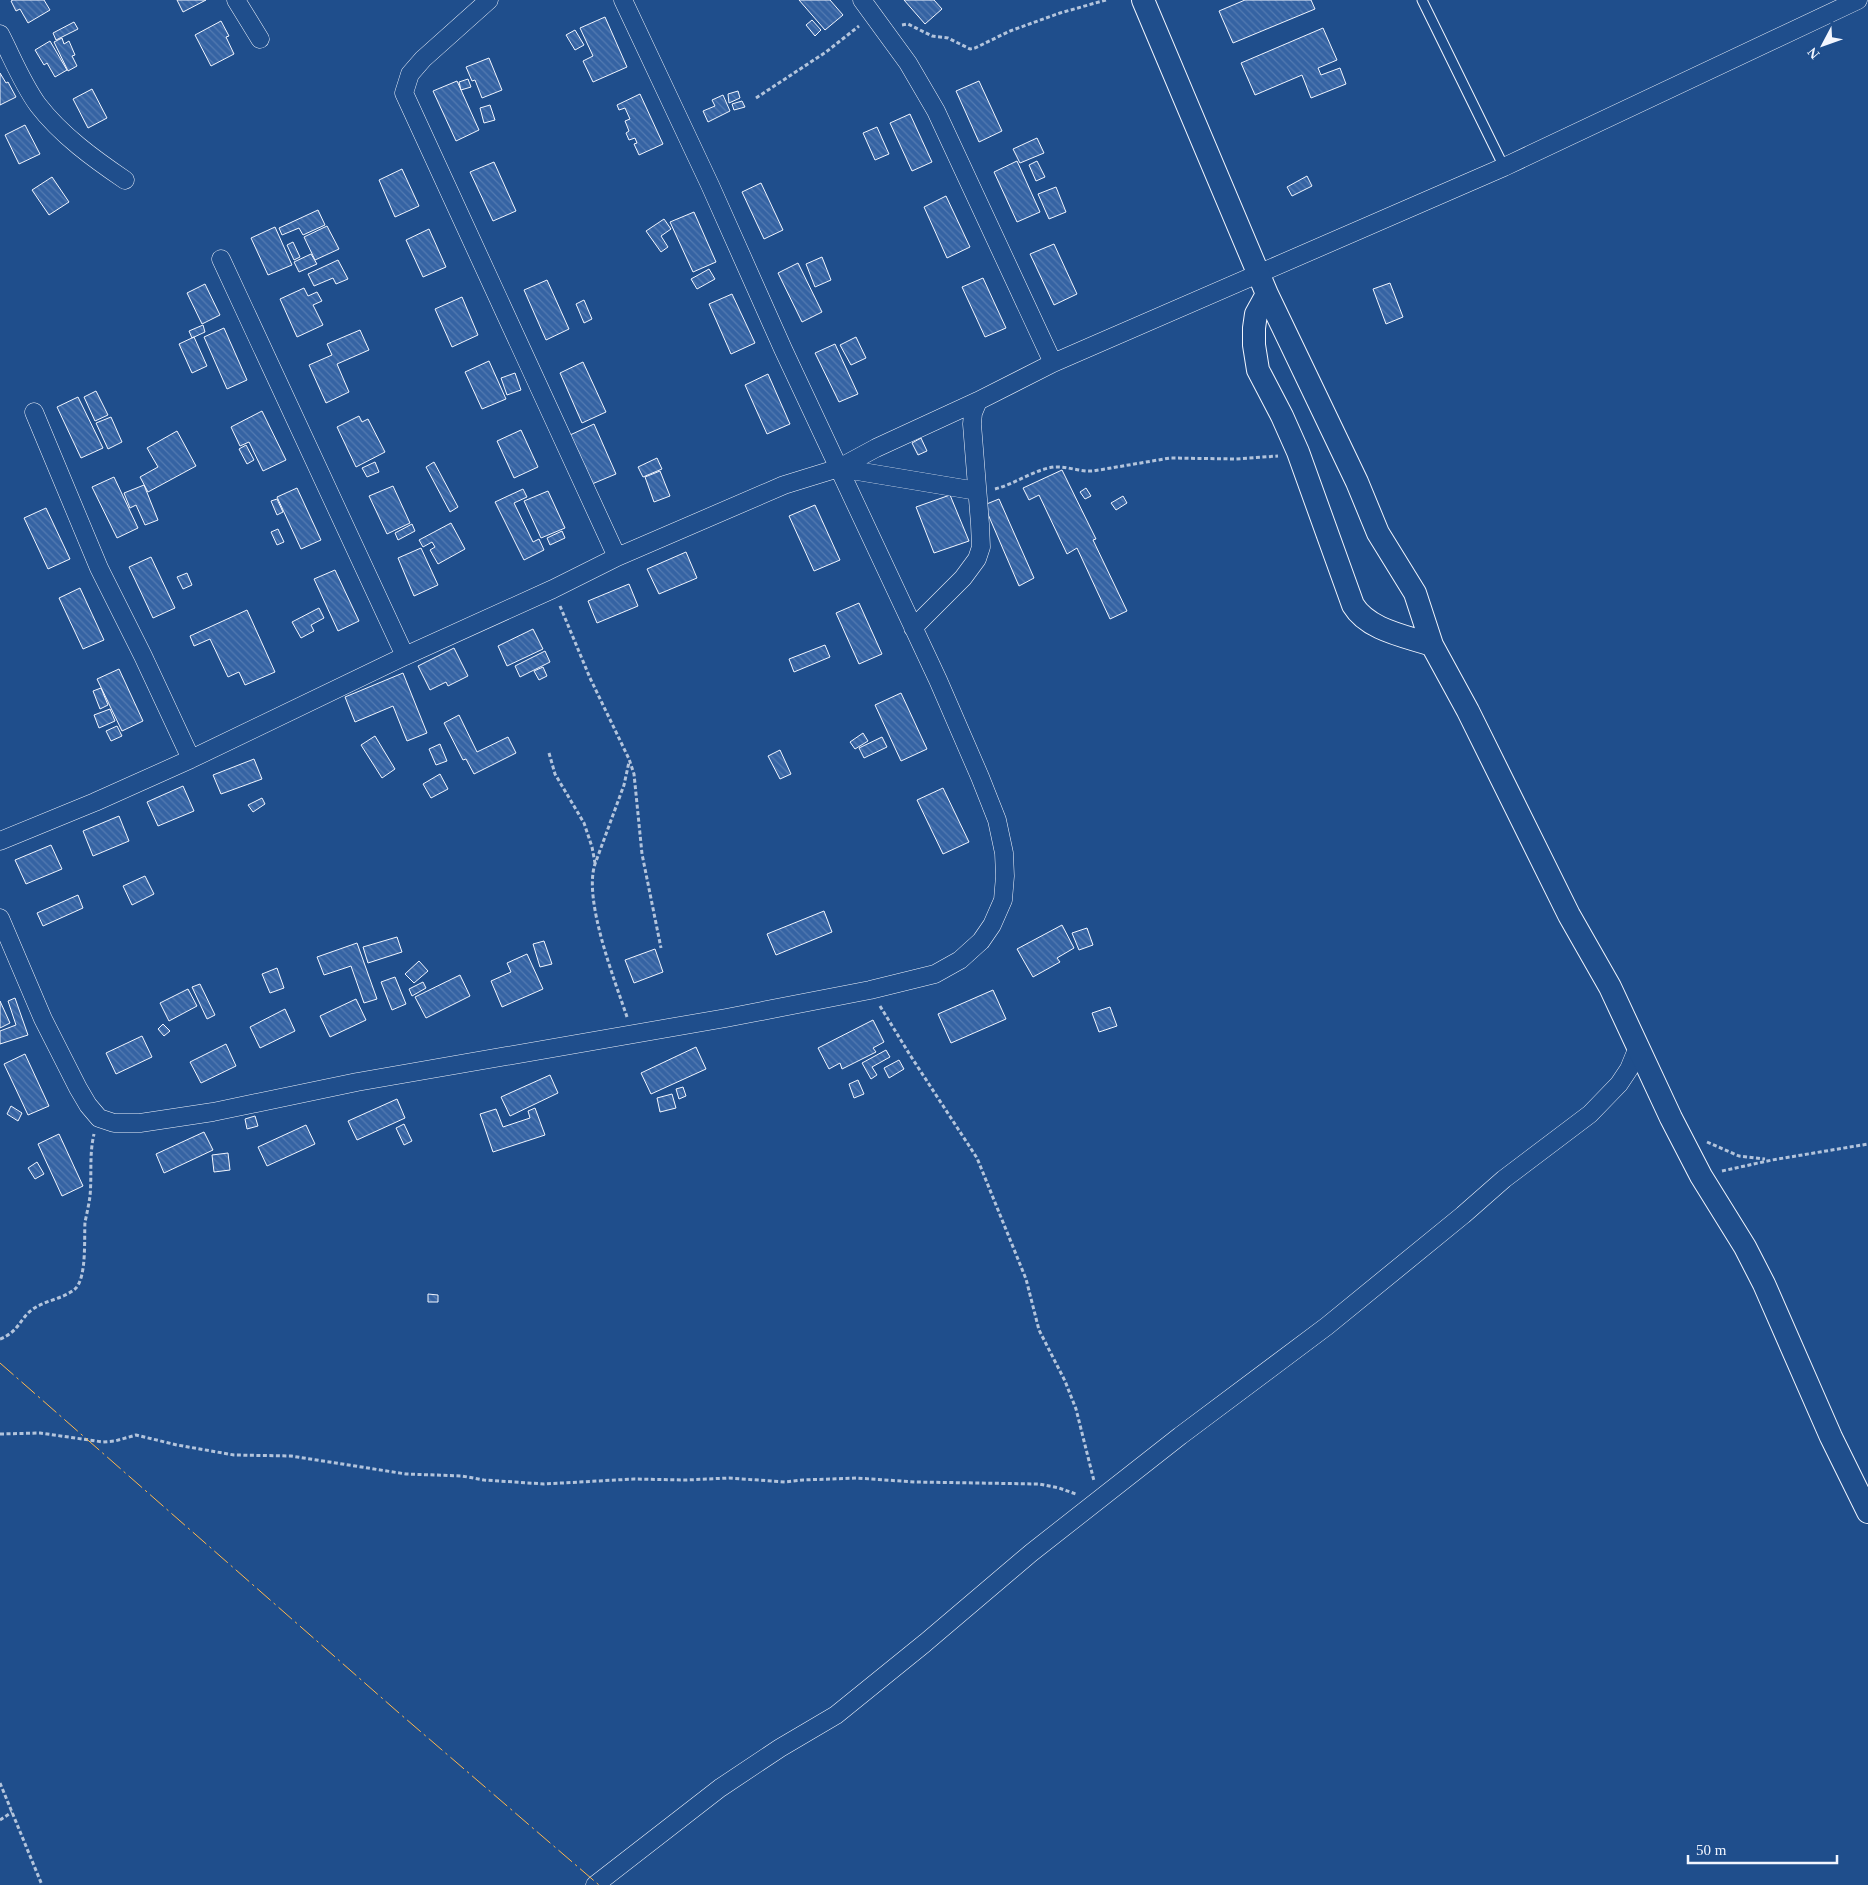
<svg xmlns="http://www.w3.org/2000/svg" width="1868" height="1885" font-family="Georgia,serif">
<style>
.building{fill:url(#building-back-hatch);stroke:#f2f6ff}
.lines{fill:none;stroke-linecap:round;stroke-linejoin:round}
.service-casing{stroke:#f2f6ff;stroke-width:11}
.minor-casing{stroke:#f2f6ff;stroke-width:19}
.tertiary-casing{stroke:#f2f6ff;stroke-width:24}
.path{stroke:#b3c4dc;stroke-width:3;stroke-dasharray:4 2.5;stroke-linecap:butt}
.service{stroke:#1f4e8c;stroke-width:9}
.minor{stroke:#1f4e8c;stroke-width:18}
.tertiary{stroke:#1f4e8c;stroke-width:22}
.power{stroke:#ffb74d;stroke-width:1;stroke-dasharray:18 4 2.5 4;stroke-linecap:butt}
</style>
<defs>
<pattern id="building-back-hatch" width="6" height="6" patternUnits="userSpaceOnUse" patternTransform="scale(1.25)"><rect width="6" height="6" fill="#3563a3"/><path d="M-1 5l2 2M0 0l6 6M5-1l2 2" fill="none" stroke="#537ab1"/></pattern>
</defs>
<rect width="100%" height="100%" fill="#1f4e8c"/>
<path class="building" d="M13,0H44L50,10L28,23L20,9L16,11L11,1Z
M177,0H206L183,12Z
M799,0H830L843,15L825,30Z
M904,0H934L942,9L925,24Z
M1245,0H1311L1315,9L1233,43L1219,11Z
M605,17L627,67L593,82L583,61L593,56L580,28Z
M812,20L821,30L815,36L806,25Z
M221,21L229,36L226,37L234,54L211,66L195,35Z
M74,22L78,29L56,40L53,33Z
M1323,28L1337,60L1318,68L1321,75L1340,68L1346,84L1311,98L1302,75L1255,95L1241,63Z
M575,30L584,45L575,50L566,35Z
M62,38L64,44L69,41L75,55L72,56L77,66L68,71L54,42Z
M50,41L67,70L55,77L47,63L44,65L35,50Z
M489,58L502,90L482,98L475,80L472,81L466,67Z
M0,73L6,83L8,82L16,97L0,105Z
M468,79L471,87L461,90L459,82Z
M457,81L479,130L456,141L433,91Z
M979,81L1002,131L979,142L956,91Z
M92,89L107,118L88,128L73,99Z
M738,91L740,98L729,103L728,94Z
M640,94L663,144L639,155L634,144L637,143L635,138L629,140L626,133L629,131L625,121L630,119L625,108L619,110L617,105Z
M723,95L730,111L708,122L703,111L715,106L712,100Z
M742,101L745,107L734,110L732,104Z
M490,105L495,120L484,123L480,108Z
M910,114L932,162L912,171L890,123Z
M25,125L40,154L19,164L5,135Z
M877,127L889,154L875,160L863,133Z
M1037,138L1044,153L1020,163L1013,149Z
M1017,161L1040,212L1017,222L994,172Z
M1037,161L1045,177L1036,181L1029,165Z
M494,162L516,211L493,221L470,172Z
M402,169L419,206L395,217L379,180Z
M1307,176L1312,186L1292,196L1287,187Z
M52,177L69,202L49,215L32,190Z
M761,183L783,230L764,239L742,192Z
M1056,187L1066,212L1049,219L1038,194Z
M946,196L970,247L947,258L924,207Z
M318,210L325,225L303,235L299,228L282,235L279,228Z
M694,212L716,262L693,272L670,222Z
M664,219L671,229L661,236L668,247L661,252L646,231Z
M327,226L339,249L315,260L304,237Z
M275,227L292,265L268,275L251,238Z
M429,229L446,267L423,277L406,240Z
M293,242L300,257L294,260L287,245Z
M1054,244L1077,294L1054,305L1030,254Z
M311,254L317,264L299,272L294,262Z
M822,257L831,280L815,287L806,264Z
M338,260L348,279L336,284L333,278L314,286L308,274Z
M798,263L822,312L802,322L778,273Z
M709,269L715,279L697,289L691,279Z
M983,278L1006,328L985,337L962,287Z
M547,280L569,329L546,340L524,290Z
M1390,283L1403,317L1386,324L1373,289Z
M205,284L220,315L202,324L187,293Z
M304,288L308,296L317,292L322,301L313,305L323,325L297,337L280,299Z
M732,294L755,343L731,354L709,304Z
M462,297L478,335L452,347L435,309Z
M584,300L592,319L584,323L576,304Z
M203,325L205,332L192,338L189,331Z
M224,328L247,380L227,389L204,337Z
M360,330L369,350L337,364L349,392L326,403L309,365L332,355L327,344Z
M194,337L207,366L192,373L179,344Z
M856,337L866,358L851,365L840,345Z
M835,344L858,394L839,402L815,353Z
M489,361L506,399L482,409L465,372Z
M583,362L606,412L582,423L560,373Z
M515,373L521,390L507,395L501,378Z
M768,374L790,424L767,434L745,385Z
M96,391L108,415L95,421L84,397Z
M78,397L103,448L81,458L57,407Z
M262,411L286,460L263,471L249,442L240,446L231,427Z
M359,416L362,422L368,419L385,452L356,467L337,427Z
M111,417L122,442L108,449L96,423Z
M594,424L616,474L592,484L570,435Z
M521,430L538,467L514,478L497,441Z
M177,431L196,466L148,492L140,477L158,467L147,448Z
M921,438L927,451L918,455L912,443Z
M246,445L254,460L247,464L239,449Z
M657,458L662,469L643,477L638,467Z
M375,462L379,472L367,477L362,468Z
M434,462L458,507L450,512L426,467Z
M1062,470L1096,539L1093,540L1127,611L1110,619L1077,548L1067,554L1039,495L1029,500L1023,488Z
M660,471L670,496L654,502L645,477Z
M114,477L138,528L117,538L92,487Z
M144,485L158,520L145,525L136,505L130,508L124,493Z
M393,486L410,523L387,534L369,496Z
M297,488L321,540L301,549L277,497Z
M1086,488L1091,496L1085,499L1080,492Z
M523,489L527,497L514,503L533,542L539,539L544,550L524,560L495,502Z
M548,491L565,528L541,538L524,501Z
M950,495L969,541L934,553L916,507Z
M1123,496L1127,503L1116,510L1111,503Z
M277,499L283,512L277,515L271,501Z
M999,499L1034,578L1019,586L984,505Z
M815,505L840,560L814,571L789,516Z
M46,508L70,559L48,569L24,518Z
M451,523L465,549L438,564L430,550L435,547L432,542L423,547L419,540Z
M412,524L415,531L398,540L395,533Z
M278,529L284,542L277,545L271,532Z
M562,531L565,538L550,545L547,538Z
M421,548L438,585L414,596L398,558Z
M686,552L697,578L659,594L647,569Z
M151,557L175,608L153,618L129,567Z
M335,570L359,621L338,631L314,579Z
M187,573L192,585L183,589L177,577Z
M629,584L638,606L597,623L588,601Z
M80,588L104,640L83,649L59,598Z
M859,603L882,654L859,664L836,613Z
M319,608L324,618L311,625L314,631L301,638L292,622Z
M247,610L275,672L245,685L239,672L228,677L210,639L194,646L190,636Z
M533,629L543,649L507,666L498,646Z
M825,645L830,657L794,672L789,659Z
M454,648L468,676L448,686L446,682L430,690L418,666Z
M545,651L550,662L520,677L515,666Z
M543,667L547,676L539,680L534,671Z
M119,669L143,721L122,731L97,679Z
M403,673L427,733L407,741L393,706L355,722L345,697Z
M101,688L108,705L100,709L93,691Z
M901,693L927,749L901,761L875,705Z
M110,709L115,721L99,728L94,715Z
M459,715L477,752L508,737L516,753L474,774L466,759L463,760L444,723Z
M117,726L122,736L111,741L106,731Z
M863,733L868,741L855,749L850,742Z
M375,736L395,769L382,778L361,745Z
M882,737L887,747L864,758L859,748Z
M440,744L447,761L436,765L429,749Z
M780,750L791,774L780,779L768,756Z
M254,759L262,779L221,794L213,775Z
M440,774L448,789L431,798L423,784Z
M183,786L194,811L158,826L147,802Z
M943,788L969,842L943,854L917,800Z
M262,798L265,804L253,812L248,805Z
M119,816L129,841L93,856L83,831Z
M51,845L62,869L26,884L15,860Z
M145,876L154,894L132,905L123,886Z
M78,895L83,908L43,926L37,913Z
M824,911L832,932L776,955L767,934Z
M1062,925L1074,948L1057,958L1060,962L1033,977L1017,949Z
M1087,928L1093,945L1079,950L1072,933Z
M397,937L402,952L368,963L363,947Z
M544,941L552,964L540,967L533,944Z
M357,943L377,999L364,1003L351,966L324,975L317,957Z
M655,949L663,972L634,983L625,960Z
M527,954L543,989L502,1007L491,981L511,972L507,963Z
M419,961L428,971L414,983L405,974Z
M277,968L284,988L270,993L262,974Z
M460,975L470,996L426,1018L415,997Z
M395,977L406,1004L392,1010L381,982Z
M423,982L426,988L412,996L409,989Z
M200,984L215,1015L207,1019L192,987Z
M188,989L197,1006L169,1021L160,1003Z
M993,990L1006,1019L951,1043L938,1014Z
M15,998L28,1035L0,1044V1031L16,1025L8,1001Z
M356,999L366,1020L330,1037L320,1016Z
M0,1001L10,1023L0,1028Z
M1110,1007L1117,1026L1099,1032L1092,1013Z
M285,1009L295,1031L260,1048L250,1027Z
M873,1020L884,1042L873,1048L876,1052L842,1069L840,1063L829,1069L818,1048Z
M163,1024L170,1031L164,1036L158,1029Z
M142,1036L152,1057L116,1074L106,1053Z
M226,1044L236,1066L201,1083L190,1062Z
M696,1047L706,1069L651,1094L641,1073Z
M886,1050L890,1057L872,1067L877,1075L871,1079L862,1063Z
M25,1054L49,1106L28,1115L4,1064Z
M899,1060L904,1069L889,1078L884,1068Z
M550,1075L558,1093L510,1116L501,1097Z
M858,1080L864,1094L854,1098L849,1084Z
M683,1087L686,1096L679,1099L676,1089Z
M672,1094L676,1108L660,1112L657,1098Z
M397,1099L405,1118L357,1140L348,1121Z
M11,1106L22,1113L18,1121L7,1114Z
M535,1108L545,1135L493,1152L480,1114L496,1109L503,1127L530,1118L528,1111Z
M255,1116L258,1126L247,1129L245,1119Z
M404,1124L412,1141L404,1145L396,1128Z
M306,1125L315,1144L267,1166L258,1147Z
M204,1132L213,1150L164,1173L156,1154Z
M59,1134L83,1186L62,1196L38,1144Z
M228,1153L230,1170L214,1172L212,1155Z
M37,1162L44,1174L35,1179L28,1168Z
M428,1294L438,1295V1302H428Z"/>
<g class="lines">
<defs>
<path id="service" d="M1422,0L1504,167"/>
<path id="minor" d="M236,0L260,39
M489,0L423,59L410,74L404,93L617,557
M862,0L908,63L936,111L1053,363
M0,34C12,57 22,83 38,105C61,135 94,159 125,180
M221,259L405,656
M34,412L99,568L143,656L191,759
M839,468L977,491
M913,628L963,578L977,559L981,547L980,524L972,424L973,413L978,401
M0,841L95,802L191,759L405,656L553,589L617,557L784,485L839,468L876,448L978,401L1053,363L1504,167L1858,0
M0,918L43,1019L78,1088L88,1105L99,1118L114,1123H140L213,1112L357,1082L726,1018L870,990L935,974L960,960L981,941L992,925L1003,900L1005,876L1004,853L997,820L980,777L938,680L783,349L710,185L623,0
M595,1885L720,1788L780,1748L836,1715L925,1643L1031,1553L1180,1436L1327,1326L1463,1215L1504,1179L1590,1114L1619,1084L1629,1069L1638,1047"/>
<path id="tertiary" d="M1143,0L1267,294L1357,482L1378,533L1415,593L1432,645L1468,711L1569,915L1610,987L1671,1118L1701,1176L1745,1247L1764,1284L1831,1437L1868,1512
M1267,294L1256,314L1254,328V345L1258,370L1282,416L1298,452L1353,605C1368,630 1405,636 1432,645"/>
</defs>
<use href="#service" class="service-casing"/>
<use href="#minor" class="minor-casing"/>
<use href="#tertiary" class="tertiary-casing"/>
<path class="path" d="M902,25L908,24L932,36L948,38L970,49L975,48L1010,31L1060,13L1106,0
M756,98L826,52L859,26
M995,489C1015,484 1033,470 1054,467C1067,466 1080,472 1093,471L1170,458L1236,459L1278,456
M560,606L590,678L629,759L634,774L642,854L661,948
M549,753L555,774L584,823L592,847L595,863
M880,1006L910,1055L977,1158L1026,1279L1039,1330L1065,1381L1076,1409L1094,1481
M627,1017C615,981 583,900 595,864L624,785L629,762
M1707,1142L1739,1156L1765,1159
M1722,1171L1772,1160L1868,1144
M0,1339C20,1331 19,1319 33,1309C46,1300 63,1299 75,1289C87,1278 84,1238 85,1222C87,1213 89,1204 90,1196C92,1175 89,1155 94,1134
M0,1434L40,1433L103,1442L115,1441L136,1435L177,1445L234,1455L291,1456L406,1474L462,1476L484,1480L544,1484L634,1479L686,1480L729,1478L785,1482L803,1480L856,1478L915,1482L1039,1484L1059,1488L1076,1494
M0,1783L42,1885
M0,1820L12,1812"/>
<use href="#service" class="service"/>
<use href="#minor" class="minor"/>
<use href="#tertiary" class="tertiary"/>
<path class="power" d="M0,1363L399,1713L599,1885"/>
</g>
<g transform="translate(1823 45) rotate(229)" stroke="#1f4e8c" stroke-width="4" paint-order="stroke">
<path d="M0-4L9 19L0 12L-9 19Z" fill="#f2f6ff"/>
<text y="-8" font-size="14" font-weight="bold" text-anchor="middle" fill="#f2f6ff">N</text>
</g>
<path d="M1688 1855v8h149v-8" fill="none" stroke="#f2f6ff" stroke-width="2.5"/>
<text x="1696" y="1855" font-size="15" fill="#f2f6ff" stroke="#1f4e8c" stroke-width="4" paint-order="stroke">50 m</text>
</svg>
